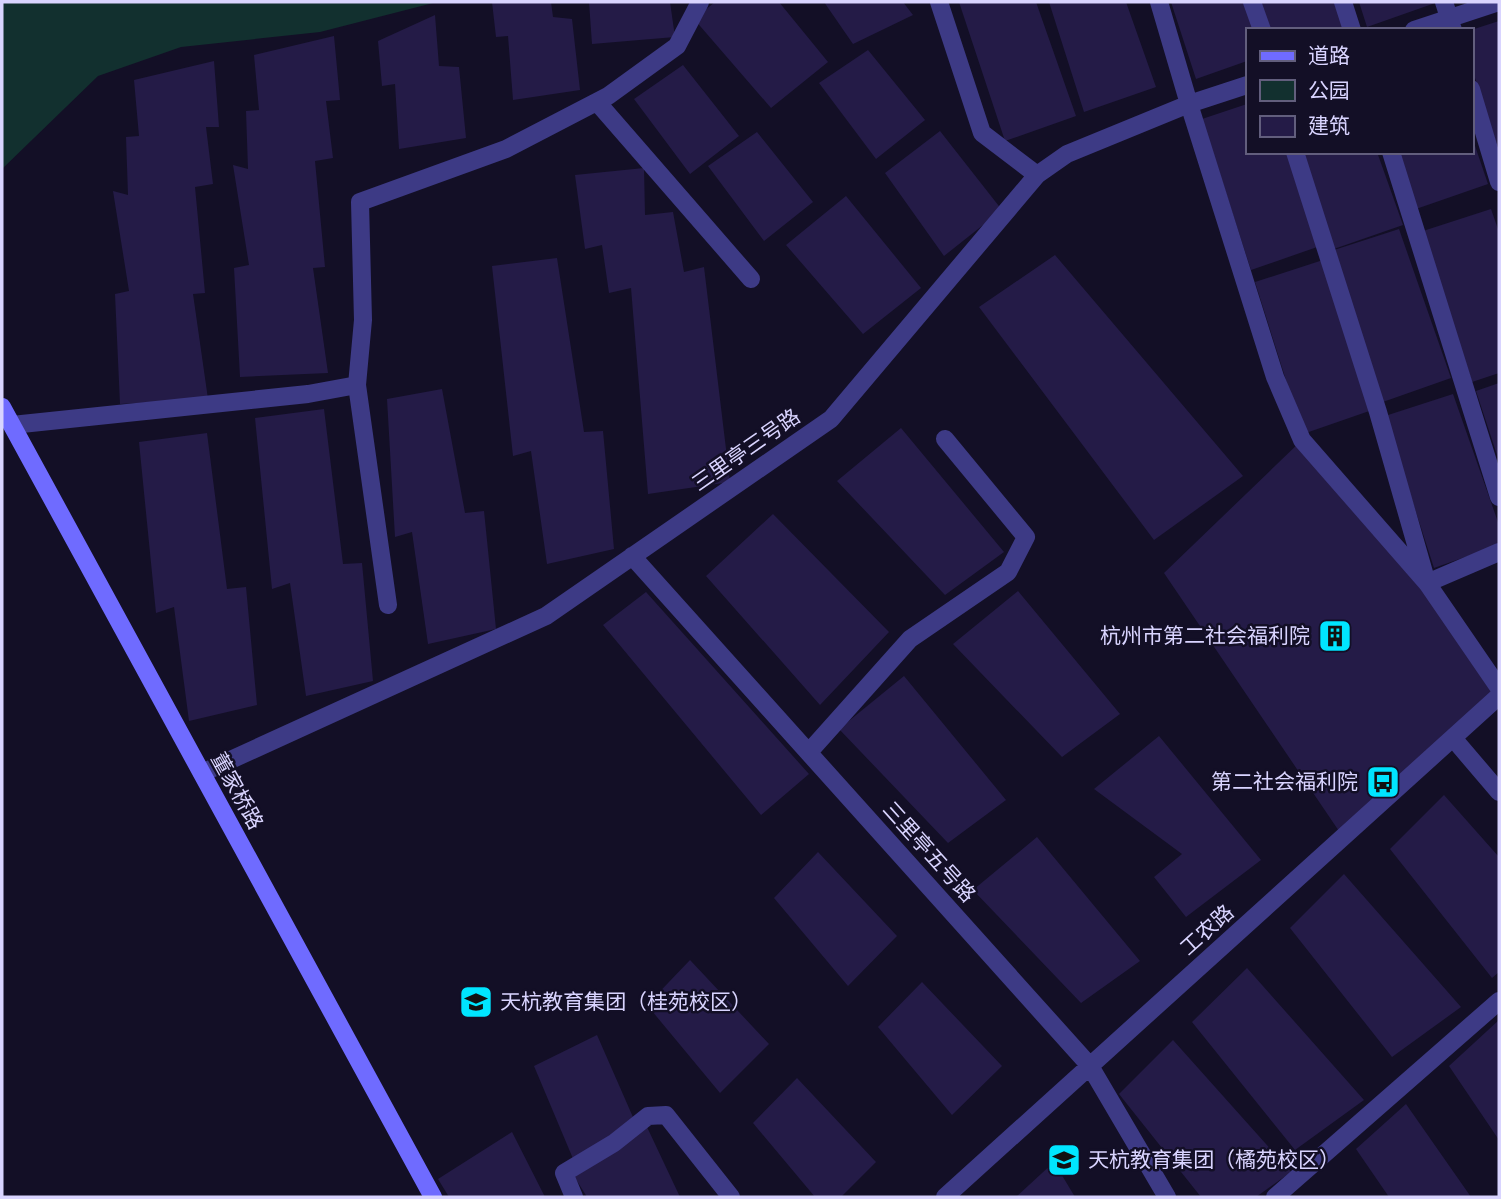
<svg xmlns="http://www.w3.org/2000/svg" width="1501" height="1199" font-family="Arial,'Noto Sans SC',sans-serif">
<style>
.green{fill:#12302f}
.building{fill:#241b47}
.lines{fill:none;stroke-linecap:round;stroke-linejoin:round}
.street{stroke:#3d3a85;stroke-width:18}
.secondary{stroke:#6f6bff;stroke-width:18}
.labels{text-anchor:middle;stroke-width:5;stroke-linejoin:round;paint-order:stroke}
.street-label{font-size:21px;fill:#d9d4ff;stroke:#130f26}
.poi-label{font-size:21px;fill:#d9d4ff;stroke:#130f26;text-anchor:end}
</style>
<rect width="100%" height="100%" fill="#130f26"/>
<path class="green" d="M2,2H437L320,32L181,47L98,76L2,169Z"/>
<path class="building" d="M492,2H551L553,17L572,19L580,90L513,100L508,36L496,37Z
M589,2H670L675,37L592,44Z
M715,2H779L828,62L771,108L694,19Z
M824,2H903L913,15L853,44Z
M959,2H1036L1076,116L1005,141Z
M1049,2H1126L1156,87L1084,112Z
M1171,2H1250L1259,30H1247V61L1196,79Z
M1257,2H1336L1345,30H1266Z
M1359,2H1438L1367,27Z
M435,15L439,66L459,67L466,138L399,149L395,84L382,86L378,41Z
M1499,21V151L1471,66V30Z
M334,36L340,100L326,101L333,158L315,161L325,267L313,268L328,373L240,377L234,268L249,265L233,165L248,169L246,111L259,110L254,55Z
M868,50L925,120L876,159L819,83Z
M214,61L219,127H206L213,184L195,187L205,293L193,294L208,399L120,404L115,294L129,291L113,191L128,195L126,137L139,136L134,80Z
M683,65L739,136L690,174L634,99Z
M1247,104V152H1291L1323,245L1251,270L1202,119Z
M940,131L1002,210L944,256L885,173Z
M757,132L813,202L764,241L708,166Z
M1472,137L1488,184L1416,209L1398,152H1471Z
M1299,152H1377L1403,225L1331,250Z
M644,168L645,215L673,212L684,272L704,267L730,482L648,494L631,288L609,293L602,245L585,249L575,175Z
M846,196L921,288L863,334L786,245Z
M1491,209L1499,232V373L1472,382L1423,231Z
M1399,229L1451,378L1380,403L1331,251Z
M1055,255L1243,476L1154,540L979,307Z
M557,258L584,432L603,431L614,549L547,564L531,451L513,456L492,266Z
M1323,260L1375,409L1303,434L1255,282Z
M1499,383V461L1476,391Z
M442,389L465,513L484,511L496,629L428,644L412,532L395,537L387,399Z
M1453,394L1499,525V545L1434,568L1385,416Z
M324,409L343,564L362,563L373,681L306,696L290,583L272,589L255,418Z
M901,428L1004,552L945,595L837,481Z
M207,433L227,589L246,587L257,705L189,721L174,607L156,613L139,442Z
M1302,440L1427,583L1499,688L1343,837L1164,573Z
M773,514L889,632L820,705L706,576Z
M1018,591L1120,714L1062,757L953,644Z
M646,592L809,774L761,815L603,625Z
M904,676L1006,800L948,843L839,729Z
M1159,736L1261,860L1186,917L1154,877L1182,854L1094,789Z
M1444,795L1499,857V972L1492,978L1390,849Z
M1037,837L1140,961L1081,1003L973,890Z
M818,852L897,936L848,986L774,898Z
M1344,874L1461,1007L1392,1057L1290,928Z
M690,960L769,1044L720,1093L647,1005Z
M1247,968L1364,1100L1295,1150L1192,1022Z
M922,982L1002,1066L952,1115L878,1027Z
M1499,1020V1140L1449,1066Z
M597,1035L636,1124L574,1161L534,1066Z
M1173,1040L1291,1172L1256,1197H1201L1119,1094Z
M797,1078L876,1162L841,1197H815L753,1123Z
M1406,1104L1471,1197H1389L1356,1149Z
M647,1127L680,1197H587L572,1173Z
M512,1132L545,1197H449L438,1179Z
M1054,1162L1075,1197H1016Z"/>
<g class="lines">
<path class="street" d="M939,2L982,133L1037,175
M1159,2L1189,104L1275,377L1302,440L1427,583L1499,688
M1252,2L1262,30
M1343,2L1352,30
M1444,2L1453,30
M1414,30L1499,2
M1471,89L1499,182
M597,102L751,279
M1295,152L1378,412L1427,583L1499,552
M1391,152L1499,497
M357,385L388,605
M12,425L308,394L357,385L363,320L360,202L506,149L608,96L677,46L700,2
M632,556L1090,1066L1167,1197
M1453,738L1499,792
M809,752L910,639L1008,572L1026,537L945,439
M202,773L546,616L831,419L1037,175L1067,154L1189,104L1247,85
M574,1197L564,1173L614,1143L648,1116L666,1115L731,1197
M945,1197L1499,696
M1275,1197L1499,1001"/>
<path class="secondary" d="M2,407L433,1197"/>
</g>
<defs>
<symbol id="building-square" viewBox="-11 -11 22 22"><rect x="-9" y="-9" width="18" height="18" rx="4" fill="#00e5ff" stroke="#130f26"/><path d="M-4-6H4V6H1V3H-1V6H-4ZM-2.5-4.3h1.7v1.8h-1.7ZM.8-4.3h1.7v1.8H.8ZM-2.5-1h1.7V.8h-1.7ZM.8-1h1.7V.8H.8Z" fill="#111"/></symbol>
<symbol id="bus-square" viewBox="-11 -11 22 22"><rect x="-9" y="-9" width="18" height="18" rx="4" fill="#00e5ff" stroke="#130f26"/><path d="M-5-6H5V4H4V6H2V4H-2V6H-4V4H-5ZM-3.5-4V0h7V-4ZM-3.5 1.2v1.5H-2V1.2ZM2 1.2v1.5H3.5V1.2Z" fill="#111"/></symbol>
<symbol id="school-square" viewBox="-11 -11 22 22"><rect x="-9" y="-9" width="18" height="18" rx="4" fill="#00e5ff" stroke="#130f26"/><path d="M0-5L7-2L0 1L-7-2ZM-4 1L0 2.5L4 1V4Q0 6-4 4Z" fill="#111"/></symbol>
</defs>
<g fill-rule="evenodd">
<use href="#building-square" x="1316" y="617" width="38" height="38"/>
<use href="#bus-square" x="1364" y="763" width="38" height="38"/>
<use href="#school-square" x="457" y="983" width="38" height="38"/>
<use href="#school-square" x="1045" y="1141" width="38" height="38"/>
</g>
<g class="labels">
<g class="street-label">
<text transform="translate(746 450) rotate(-35)" y="7">三里亭三号路</text>
<text transform="translate(237 791) rotate(61)" y="7">董家桥路</text>
<text transform="translate(929 852) rotate(48)" y="7">三里亭五号路</text>
<text transform="translate(1207 930) rotate(-42)" y="7">工农路</text>
</g>
<g class="poi-label">
<text x="1310" y="643">杭州市第二社会福利院</text>
<text x="1358" y="789">第二社会福利院</text>
<text x="500" y="1009" text-anchor="start">天杭教育集团（桂苑校区）</text>
<text x="1088" y="1167" text-anchor="start">天杭教育集团（橘苑校区）</text>
</g>
</g>
<rect width="1501" height="1199" fill="none" stroke="#d9d4ff" stroke-width="7"/>
<rect x="1246" y="28" width="228" height="126" fill="#130f26" stroke="#625e7d" stroke-width="2"/>
<rect x="1260" y="51" width="35" height="10" fill="#6f6bff" stroke="#625e7d" stroke-width="2"/>
<text x="1308" y="63" font-size="21" fill="#d9d4ff">道路</text>
<rect x="1260" y="80" width="35" height="21" fill="#12302f" stroke="#625e7d" stroke-width="2"/>
<text x="1308" y="98" font-size="21" fill="#d9d4ff">公园</text>
<rect x="1260" y="116" width="35" height="21" fill="#241b47" stroke="#625e7d" stroke-width="2"/>
<text x="1308" y="133" font-size="21" fill="#d9d4ff">建筑</text>
</svg>
